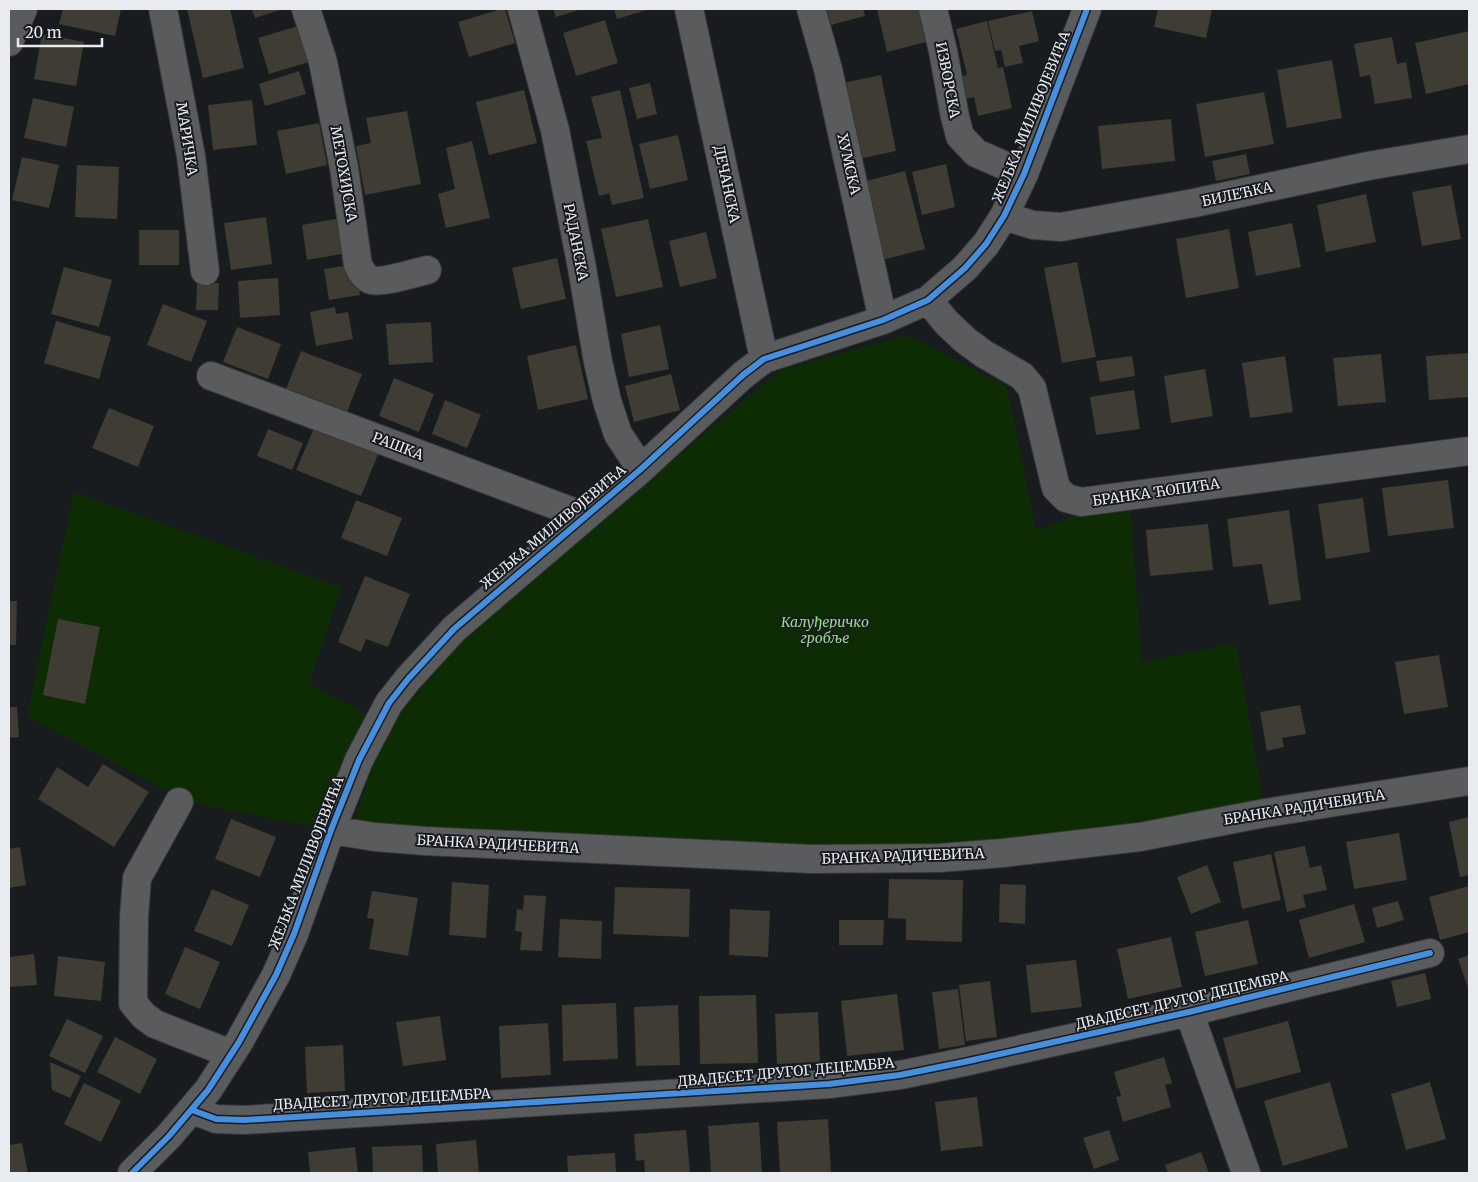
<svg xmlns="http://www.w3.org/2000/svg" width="1478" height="1182" font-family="Merriweather,serif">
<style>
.green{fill:#0d2c04}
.building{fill:#3e3c33}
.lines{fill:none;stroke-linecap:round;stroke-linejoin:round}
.minor-casing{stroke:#36373b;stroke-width:30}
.minor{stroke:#595b5d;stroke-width:28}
.cycleway-casing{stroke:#171b21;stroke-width:9}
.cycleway{stroke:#468fdf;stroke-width:6}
.labels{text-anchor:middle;stroke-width:4;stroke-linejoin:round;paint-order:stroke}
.street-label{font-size:14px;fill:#e8ebef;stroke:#171b21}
.park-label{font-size:14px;font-style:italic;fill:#97e17d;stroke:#171b21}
</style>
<rect width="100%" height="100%" fill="#191c1f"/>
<path class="green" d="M908,335L1007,387L1036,531L1129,495L1142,662L1236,643L1265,813L812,859L353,824L382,737L451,647L780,370Z
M74,492L341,587L309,684L379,721L331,830L187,802L27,716Z"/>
<path class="building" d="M63,9H121L115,36L59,24Z
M187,9H230L244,68L203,78Z
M252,9H283L255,18Z
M501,9H505L515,43L469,57L458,22Z
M553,9H582L556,17Z
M614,9H650L617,19Z
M826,9H863L865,16L831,25Z
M877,9H918L926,42L887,52Z
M1158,9H1212L1206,38L1154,27Z
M1032,11L1039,41L1019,46L1023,63L1005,67L1001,50L995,51L988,21Z
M605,20L618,63L576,76L563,33Z
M987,21L998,68L1003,67L1012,108L978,116L974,97L965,99L960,77L967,75L956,29Z
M301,25L312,61L269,74L258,38Z
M1469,31V84L1426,94L1415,43Z
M42,34L84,42L76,86L34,79Z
M1392,37L1397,64L1406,62L1412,98L1375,104L1370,75L1360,77L1354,44Z
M1332,60L1342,118L1287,128L1277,70Z
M299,71L306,94L265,106L259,84Z
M881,75L896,151L854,160L843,83Z
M650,83L657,114L637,119L629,88Z
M524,90L537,143L489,155L476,102Z
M620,90L644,198L612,205L609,193L599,196L586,141L602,138L591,97Z
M1264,92L1274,144L1205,157L1196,104Z
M33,98L74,107L66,147L24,138Z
M252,100L257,145L213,150L208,105Z
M407,111L421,184L365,195L356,146L371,143L366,118Z
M1171,119L1175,161L1102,169L1098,126Z
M319,123L327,165L286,174L277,131Z
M678,135L688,180L650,189L639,144Z
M472,141L490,218L446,228L438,194L455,189L446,148Z
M1246,154L1250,174L1216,181L1212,161Z
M22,157L59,165L49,208L12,200Z
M946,164L955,207L922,215L912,172Z
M77,165L119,167L117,219L75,217Z
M905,171L925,249L882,260L862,182Z
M1451,185L1461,239L1422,246L1412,192Z
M1366,194L1376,242L1326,252L1317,205Z
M266,217L272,264L231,270L224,223Z
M341,218L347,253L307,260L302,225Z
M648,219L663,287L616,297L601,229Z
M1292,223L1301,267L1256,276L1248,232Z
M1229,229L1239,288L1186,298L1176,239Z
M139,230H179V265H139Z
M706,232L717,278L680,287L669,241Z
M557,258L566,299L521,309L512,268Z
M1077,262L1096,357L1062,363L1044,268Z
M355,264L360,295L329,300L324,269Z
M64,267L112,280L99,327L51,314Z
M278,278L280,315L240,318L238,281Z
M197,283H219L218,310H196Z
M163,304L207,321L191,362L147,345Z
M335,307L336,314L348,312L353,339L316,346L310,312Z
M56,321L111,337L99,379L44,363Z
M431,322L433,362L389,365L386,324Z
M660,325L669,369L629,377L621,334Z
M237,327L281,344L268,379L223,362Z
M576,345L588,399L538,410L527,356Z
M301,351L362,374L347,412L286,389Z
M1469,353V397L1429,400L1426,356Z
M1381,354L1386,402L1338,406L1333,358Z
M1132,356L1135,376L1100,382L1096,361Z
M1285,356L1293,412L1250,418L1242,363Z
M1205,369L1213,416L1171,423L1164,376Z
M671,374L680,410L634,422L625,386Z
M394,378L434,394L419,432L379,416Z
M1134,390L1140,429L1096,435L1090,397Z
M445,400L481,415L467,448L432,434Z
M109,408L154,426L138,467L92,448Z
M315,426L379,452L361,496L296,470Z
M268,429L303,443L292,470L257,456Z
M1448,480L1454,528L1388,536L1382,488Z
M1363,498L1370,552L1326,559L1318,504Z
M356,500L402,518L387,556L341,538Z
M1289,510L1301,600L1269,605L1262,564L1233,567L1227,519Z
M1208,524L1213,570L1150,576L1146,530Z
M365,576L410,594L388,647L366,639L361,652L338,642Z
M9,601H17L16,645H9Z
M58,619L100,627L85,704L43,695Z
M1439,655L1448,707L1404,714L1395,662Z
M1300,705L1306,734L1282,738L1284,747L1267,751L1260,712Z
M9,707H17L19,737L9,738Z
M103,764L149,792L114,847L38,799L57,767L88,787Z
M1469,817V875L1460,877L1449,822Z
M231,819L276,837L260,877L215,859Z
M1399,833L1407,880L1354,889L1346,842Z
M1305,846L1310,868L1321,865L1327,890L1303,895L1306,907L1287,912L1274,852Z
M20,847L26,885L9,888V849Z
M1271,854L1281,900L1242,909L1233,862Z
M1207,865L1221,902L1191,914L1177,877Z
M889,879L963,880L962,942L906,940V919L888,918Z
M452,882L489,885L486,938L449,935Z
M1000,884L1026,885L1025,924L999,922Z
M1469,886V932L1440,940L1429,897Z
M615,887L690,889L689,937L613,934Z
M212,889L249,905L232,946L194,931Z
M372,891L418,898L408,956L369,949L374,919L367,918Z
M524,895L546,896L542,951L520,950L522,932L515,931L517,909L523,910Z
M1398,901L1404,920L1377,928L1372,908Z
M1354,904L1365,942L1309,958L1299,920Z
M730,909L770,911L768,957L729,955Z
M560,919L602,921L601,959L558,957Z
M839,920H884L883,945H839Z
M1248,920L1258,964L1205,976L1195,932Z
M1171,937L1182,987L1128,999L1117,949Z
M185,947L220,962L200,1009L165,994Z
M34,954L37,985L9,987V957Z
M1469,955V991L1458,959Z
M58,956L105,962L101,1001L54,996Z
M1076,960L1082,1007L1031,1013L1026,965Z
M1425,973L1431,999L1397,1007L1391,981Z
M990,981L997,1037L966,1041L959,985Z
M958,989L965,1045L939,1049L932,992Z
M897,994L904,1050L847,1056L841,1001Z
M756,995L758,1063L700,1064L699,996Z
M616,1003L618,1059L563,1061L562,1005Z
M678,1005L680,1065L636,1066L634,1007Z
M818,1012L820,1062L777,1064L775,1014Z
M440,1016L446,1060L403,1066L396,1022Z
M67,1019L103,1036L85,1073L49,1056Z
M1288,1021L1301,1072L1236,1089L1223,1038Z
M548,1023L551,1075L501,1078L499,1026Z
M115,1037L157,1059L140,1094L97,1072Z
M343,1045L345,1091L307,1093L305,1047Z
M1164,1057L1172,1083L1165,1085L1171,1107L1123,1122L1116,1097L1121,1096L1114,1072Z
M50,1062L81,1076L70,1098L52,1090Z
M1330,1082L1348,1147L1283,1166L1264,1101Z
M1430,1082L1446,1139L1406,1150L1391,1094Z
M84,1083L121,1101L101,1142L64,1124Z
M977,1097L983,1146L941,1151L935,1102Z
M828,1119L831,1173H780L777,1122Z
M759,1122L762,1173H711L708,1126Z
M686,1130L690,1173H645L644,1160L636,1161L634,1134Z
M1109,1130L1119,1160L1094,1169L1083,1138Z
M476,1140L479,1173H438L436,1144Z
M22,1143L28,1173H9V1145Z
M422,1145L423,1173H373L372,1147Z
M355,1147L358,1173H310L308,1152Z
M1201,1152L1209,1173H1168L1165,1165Z
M615,1153L616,1173H568L567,1156Z"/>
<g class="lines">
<defs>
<path id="minor" d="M163,9L191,156L205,271
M306,9L323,62L344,168L358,265C361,271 364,277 371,280C380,283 416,273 427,270
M522,9L555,130L582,268L598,362L607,401L618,434L641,469
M689,9L764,359
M811,9L828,69L883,320
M933,9L943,51L955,117L960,136L976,153L1024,174
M9,42L23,9
M1004,216L1033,225L1061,227L1194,203L1368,166L1469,149
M928,300L946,322L965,340L984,354L1022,376L1032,388L1056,488L1066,498L1081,502L1469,451
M211,376L584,516
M179,802L137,878L134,917L133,1003L144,1016L155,1024L231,1054
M331,830L375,837L425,841L812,859L939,858L1003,853L1140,837L1265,813L1469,781
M1189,1012L1246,1173
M192,1110L216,1119L244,1120L829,1084L900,1075L964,1062L1189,1012L1430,953
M132,1173L169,1136L208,1090L239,1042L276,975L294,934L331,830L359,760L389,703L408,679L454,629L641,469L743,375L764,359L883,320L928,300L965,268L986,244L1004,216L1024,174L1087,9"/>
</defs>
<use href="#minor" class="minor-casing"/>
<use href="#minor" class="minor"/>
<defs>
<path id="cycleway" d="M192,1110L216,1119L244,1120L829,1084L900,1075L964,1062L1189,1012L1430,953
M132,1173L169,1136L208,1090L239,1042L276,975L294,934L331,830L359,760L389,703L408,679L454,629L641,469L743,375L764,359L883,320L928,300L965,268L986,244L1004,216L1024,174L1087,9"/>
</defs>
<use href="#cycleway" class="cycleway-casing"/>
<use href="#cycleway" class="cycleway"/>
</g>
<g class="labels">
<g class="street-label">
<text transform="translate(948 80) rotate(79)" y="5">ИЗВОРСКА</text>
<text transform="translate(1031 117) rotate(-68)" y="5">ЖЕЉКА МИЛИВОЈЕВИЋА</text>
<text transform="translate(187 139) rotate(81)" y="5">МАРИЧКА</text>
<text transform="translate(849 164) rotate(77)" y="5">ХУМСКА</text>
<text transform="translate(344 174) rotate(80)" y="5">МЕТОХИЈСКА</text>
<text transform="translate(727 184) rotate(78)" y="5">ДЕЧАНСКА</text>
<text transform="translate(1237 194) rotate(-12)" y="5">БИЛЕЋКА</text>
<text transform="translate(576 242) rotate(79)" y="5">РАДАНСКА</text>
<text transform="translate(398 446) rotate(21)" y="5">РАШКА</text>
<text transform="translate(1156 492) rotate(-8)" y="5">БРАНКА ЋОПИЋА</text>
<text transform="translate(553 527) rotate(-40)" y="5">ЖЕЉКА МИЛИВОЈЕВИЋА</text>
<text transform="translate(1304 807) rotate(-9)" y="5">БРАНКА РАДИЧЕВИЋА</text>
<text transform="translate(498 844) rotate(3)" y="5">БРАНКА РАДИЧЕВИЋА</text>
<text transform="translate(903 856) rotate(-2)" y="5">БРАНКА РАДИЧЕВИЋА</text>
<text transform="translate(306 863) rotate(-69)" y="5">ЖЕЉКА МИЛИВОЈЕВИЋА</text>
<text transform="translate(1182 1000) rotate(-13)" y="5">ДВАДЕСЕТ ДРУГОГ ДЕЦЕМБРА</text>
<text transform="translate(786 1072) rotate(-5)" y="5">ДВАДЕСЕТ ДРУГОГ ДЕЦЕМБРА</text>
<text transform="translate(382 1099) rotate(-3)" y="5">ДВАДЕСЕТ ДРУГОГ ДЕЦЕМБРА</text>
</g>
<g class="park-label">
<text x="825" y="627">Калуђеричко<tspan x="825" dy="16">гробље</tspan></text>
</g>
</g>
<rect width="1478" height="1182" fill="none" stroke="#e8ebef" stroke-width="20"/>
<path d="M18 38v8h84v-8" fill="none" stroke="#e8ebef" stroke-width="2.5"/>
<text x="25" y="38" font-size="15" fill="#e8ebef" stroke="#171b21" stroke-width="4" paint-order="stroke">20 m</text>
</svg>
